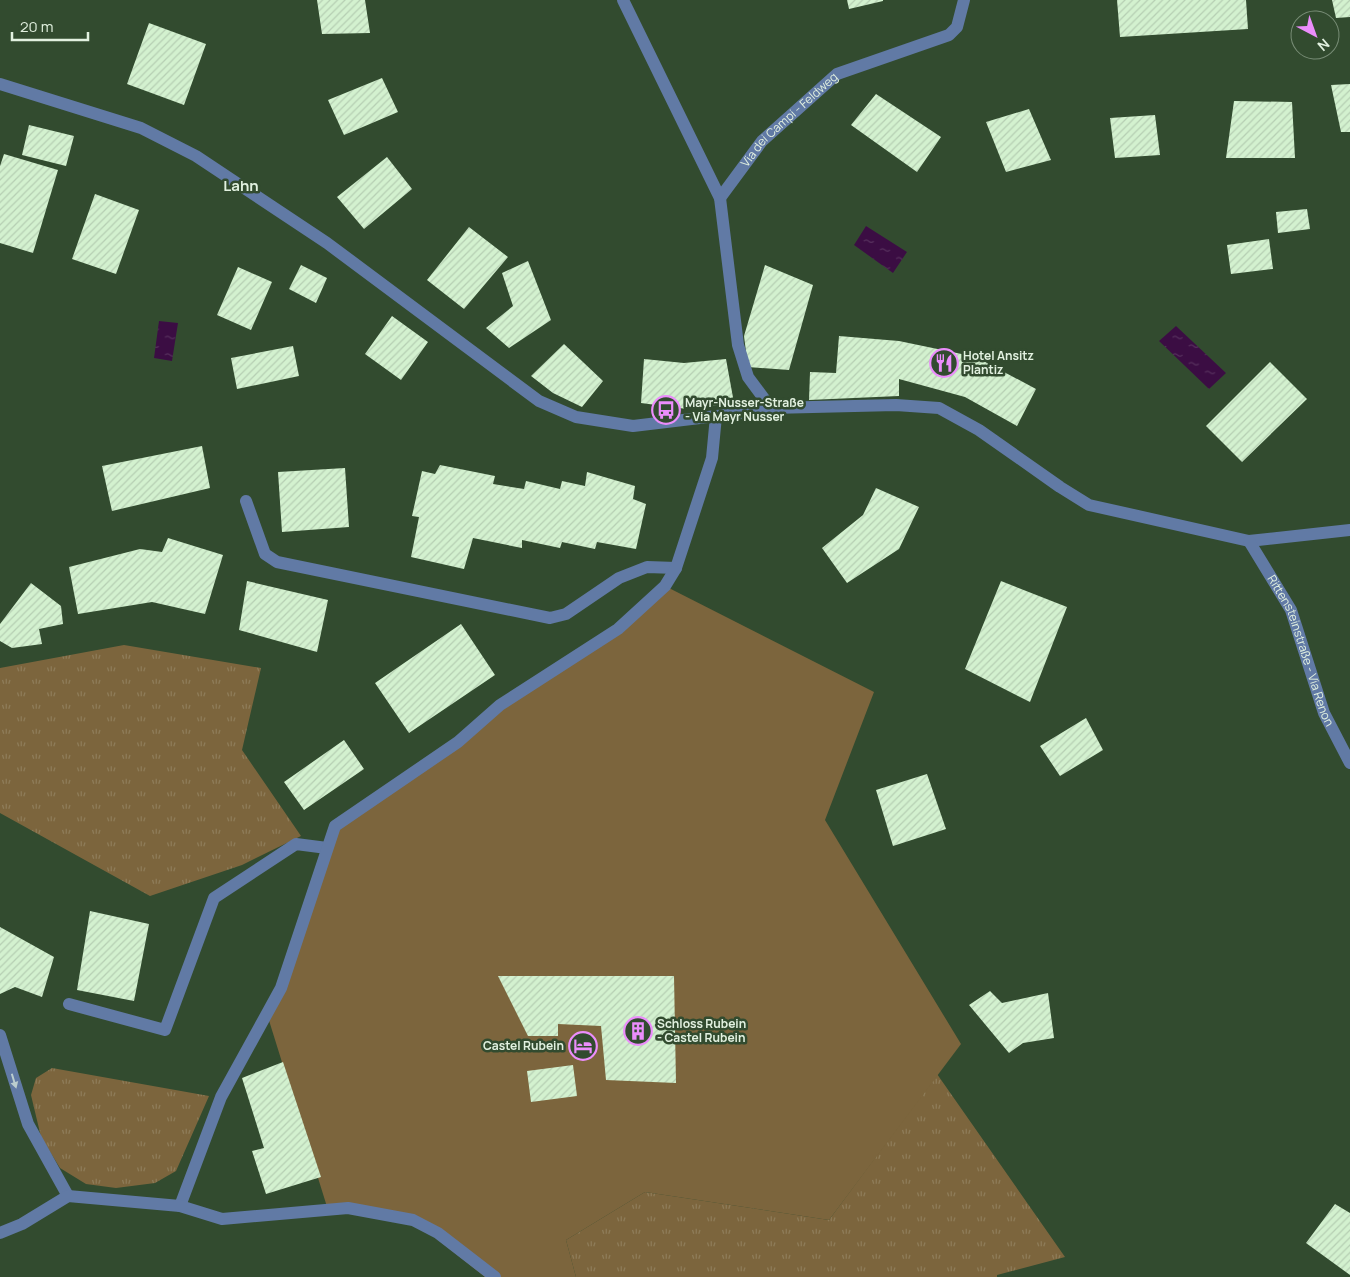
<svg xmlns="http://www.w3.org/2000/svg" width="1350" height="1277" font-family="Manrope,sans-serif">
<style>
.grass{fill:url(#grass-tufts)}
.green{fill:#7c653d}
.water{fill:url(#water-ripples)}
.building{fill:url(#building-hatch)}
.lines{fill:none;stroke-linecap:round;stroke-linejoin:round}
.minor{stroke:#617aa5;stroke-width:12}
.oneway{fill:#bbcdce}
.labels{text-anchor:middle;stroke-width:5;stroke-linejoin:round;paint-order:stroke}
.street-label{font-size:12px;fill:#e2f1e0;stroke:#324b2f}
.poi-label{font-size:12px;font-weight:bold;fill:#e2f1e0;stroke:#324b2f;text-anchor:start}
.quarter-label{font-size:15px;font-weight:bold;fill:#e2f1e0;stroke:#324b2f}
</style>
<defs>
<pattern id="grass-tufts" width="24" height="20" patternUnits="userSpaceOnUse" patternTransform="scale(1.25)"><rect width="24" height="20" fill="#7c653d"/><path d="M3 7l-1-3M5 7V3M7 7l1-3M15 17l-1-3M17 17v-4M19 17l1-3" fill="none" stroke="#8e7c59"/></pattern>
<pattern id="water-ripples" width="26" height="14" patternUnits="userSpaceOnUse" patternTransform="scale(1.25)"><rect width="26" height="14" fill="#3b0d43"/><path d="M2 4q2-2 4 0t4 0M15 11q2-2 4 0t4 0" fill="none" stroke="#57315e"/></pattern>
<pattern id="building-hatch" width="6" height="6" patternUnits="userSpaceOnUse" patternTransform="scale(1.25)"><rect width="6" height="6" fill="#d3f1cf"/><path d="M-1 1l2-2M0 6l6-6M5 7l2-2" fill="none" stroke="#b6cfb3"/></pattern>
</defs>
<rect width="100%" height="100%" fill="#324b2f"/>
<path class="grass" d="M124,645L261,668L242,750L301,836L242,865L150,896L0,813V668Z
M52,1068L209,1096L176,1171L155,1183L116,1188L86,1184L60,1168L41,1137L31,1095L36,1078Z
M937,1074L1065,1257L997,1275V1277H576L566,1240L645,1192L829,1220Z"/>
<path class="green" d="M665,586L874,692L825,820L961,1044L829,1220L645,1192L566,1240L576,1277H485L413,1220L328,1210L267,1014L335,826L618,629Z"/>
<path class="water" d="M866,226L907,252L893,273L854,245Z
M159,321L178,323L172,361L154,358Z
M1176,326L1226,373L1209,389L1159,341Z"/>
<path class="building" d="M317,0H365L370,33L322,34Z
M847,0H883V1L849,9Z
M1117,0H1246L1248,29L1120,37Z
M1332,0H1350V17L1336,18Z
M149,23L206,44L184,105L127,84Z
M382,78L398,112L344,135L328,100Z
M1350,84V132H1341L1331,85Z
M876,94L941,137L917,172L851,125Z
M1234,101L1292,102L1295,158H1226Z
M1029,109L1051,160L1006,172L986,122Z
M1155,115L1160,155L1115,158L1110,118Z
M29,125L74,136L66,166L22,155Z
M4,154L58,170L33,253L0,243V166Z
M387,157L412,189L364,229L337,197Z
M95,194L139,210L116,274L72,259Z
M1307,209L1310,229L1278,233L1276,212Z
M469,227L508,257L464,309L427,280Z
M1269,239L1273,269L1231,274L1227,245Z
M528,261L551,320L509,348L486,328L513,306L502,273Z
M301,265L327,278L316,303L289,289Z
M765,265L813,285L789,370L748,367L744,336Z
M238,267L272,282L251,330L217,315Z
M392,316L428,342L401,380L365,354Z
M839,336L899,341L976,357L1036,389L1017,426L965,397L899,379V396L809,400L810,372L836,373Z
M564,344L603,381L582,407L553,393L531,376Z
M293,346L299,376L237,389L231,358Z
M644,359L684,363L726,359L734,403L687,409L641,403Z
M1270,362L1307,399L1242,462L1206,426Z
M202,446L210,488L112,511L102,466Z
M440,465L495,476L493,484L524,489L526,481L560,489L562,481L585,486L587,472L635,486L633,499L646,504L636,549L597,542L595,549L562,542L560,548L522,540V548L473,538L464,569L411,557L419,517L412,516L422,471L435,474Z
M345,468L349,527L282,532L278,472Z
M876,488L919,507L899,549L847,583L822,548L863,515Z
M168,538L223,555L205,614L152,602L78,614L69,567L140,549L162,552Z
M247,581L328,600L317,652L239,630Z
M1001,581L1067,607L1030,702L965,669Z
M31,583L61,606L63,624L39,629L42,644L12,648L0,641V624Z
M461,624L495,675L409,733L375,683Z
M1086,718L1103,750L1060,776L1040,746Z
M344,740L364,769L304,810L284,782Z
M927,774L946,829L893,846L876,790Z
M90,911L149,924L134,1001L77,990Z
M0,927L54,957L42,997L15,987L0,994Z
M498,976H674L676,1083L606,1080L601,1026L558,1024V1036H528Z
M990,991L1002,1003L1048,993L1054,1038L1023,1043L1009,1053L969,1005Z
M283,1062L321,1177L266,1194L252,1151L264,1148L242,1078Z
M573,1065L577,1096L531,1102L527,1071Z
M1335,1204L1350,1213V1275L1306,1243Z"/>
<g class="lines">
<g class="minor">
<path d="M623,0L720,198L738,345L748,377L771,408"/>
<path d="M0,84L141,128L196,156L327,243L539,401L576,417L633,426L750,412L771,408L896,405L939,408L979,430L1060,487L1089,505L1249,541L1350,530"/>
<path id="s1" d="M720,198L762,141L837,74L949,35L957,27L964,0"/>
<path d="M246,501L265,554L277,562L550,618L566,614L619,578L647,567L676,568"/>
<path id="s2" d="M1249,541L1291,610L1324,713L1350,763"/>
<path d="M69,1004L165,1030L214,898L296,844L327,848"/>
<path d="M0,1035L28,1124L68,1196"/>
<path d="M180,1206L221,1097L281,988L335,826L458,742L500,705L618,629L665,586L676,568L712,458L716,416"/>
<path d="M0,1233L22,1224L68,1196L180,1206L222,1219L348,1208L413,1220L438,1233L495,1277"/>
</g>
</g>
<defs><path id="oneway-solid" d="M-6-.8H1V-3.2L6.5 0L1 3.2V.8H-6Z" transform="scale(1.25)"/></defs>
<use class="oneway" href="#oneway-solid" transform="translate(14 1081) rotate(73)"/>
<defs>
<symbol id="restaurant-ring" viewBox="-11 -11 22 22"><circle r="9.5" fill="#324b2f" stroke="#eb8dfb" stroke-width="1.5"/><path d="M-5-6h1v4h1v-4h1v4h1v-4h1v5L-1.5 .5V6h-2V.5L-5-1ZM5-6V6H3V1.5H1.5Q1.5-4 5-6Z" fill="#eb8dfb"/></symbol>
<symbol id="bus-ring" viewBox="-11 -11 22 22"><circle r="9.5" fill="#324b2f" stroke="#eb8dfb" stroke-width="1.5"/><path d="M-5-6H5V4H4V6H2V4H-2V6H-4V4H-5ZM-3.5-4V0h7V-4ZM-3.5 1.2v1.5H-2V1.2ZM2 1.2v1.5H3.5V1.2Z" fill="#eb8dfb"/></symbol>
<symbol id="building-ring" viewBox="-11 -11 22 22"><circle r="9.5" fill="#324b2f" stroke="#eb8dfb" stroke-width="1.5"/><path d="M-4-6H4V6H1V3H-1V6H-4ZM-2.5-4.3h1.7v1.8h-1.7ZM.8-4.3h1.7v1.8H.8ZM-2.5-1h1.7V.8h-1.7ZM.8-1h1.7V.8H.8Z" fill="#eb8dfb"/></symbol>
<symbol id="hotel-ring" viewBox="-11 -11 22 22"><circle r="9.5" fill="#324b2f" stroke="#eb8dfb" stroke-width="1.5"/><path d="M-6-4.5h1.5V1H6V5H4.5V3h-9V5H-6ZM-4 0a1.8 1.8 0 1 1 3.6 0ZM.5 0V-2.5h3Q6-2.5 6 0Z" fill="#eb8dfb"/></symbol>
</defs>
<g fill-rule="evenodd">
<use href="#restaurant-ring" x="928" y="347" width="32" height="32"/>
<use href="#bus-ring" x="650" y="394" width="32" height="32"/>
<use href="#building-ring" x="622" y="1015" width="32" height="32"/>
<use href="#hotel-ring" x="567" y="1030" width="32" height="32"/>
</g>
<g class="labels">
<g class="street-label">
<text dy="4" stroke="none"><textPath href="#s1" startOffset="105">Via dei Campi - Feldweg</textPath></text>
<text dy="4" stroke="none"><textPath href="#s2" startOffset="122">Rittensteinstraße - Via Renon</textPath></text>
</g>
<g class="poi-label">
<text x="963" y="360">Hotel Ansitz<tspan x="963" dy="14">Plantiz</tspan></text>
<text x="685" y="407">Mayr-Nusser-Straße<tspan x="685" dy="14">- Via Mayr Nusser</tspan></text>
<text x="657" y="1028">Schloss Rubein<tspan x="657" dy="14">- Castel Rubein</tspan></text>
<text x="564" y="1050" text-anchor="end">Castel Rubein</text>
</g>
<g class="quarter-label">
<text x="241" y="191">Lahn</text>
</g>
</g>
<g transform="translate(1315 35) rotate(139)"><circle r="24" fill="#324b2f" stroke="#788d76"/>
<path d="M0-4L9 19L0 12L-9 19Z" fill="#eb8dfb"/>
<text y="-8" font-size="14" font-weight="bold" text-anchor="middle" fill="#e2f1e0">N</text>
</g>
<path d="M12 32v8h76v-8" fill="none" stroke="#e2f1e0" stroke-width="2.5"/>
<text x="20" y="32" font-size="15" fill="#e2f1e0" stroke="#324b2f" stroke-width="4" paint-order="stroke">20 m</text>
</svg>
